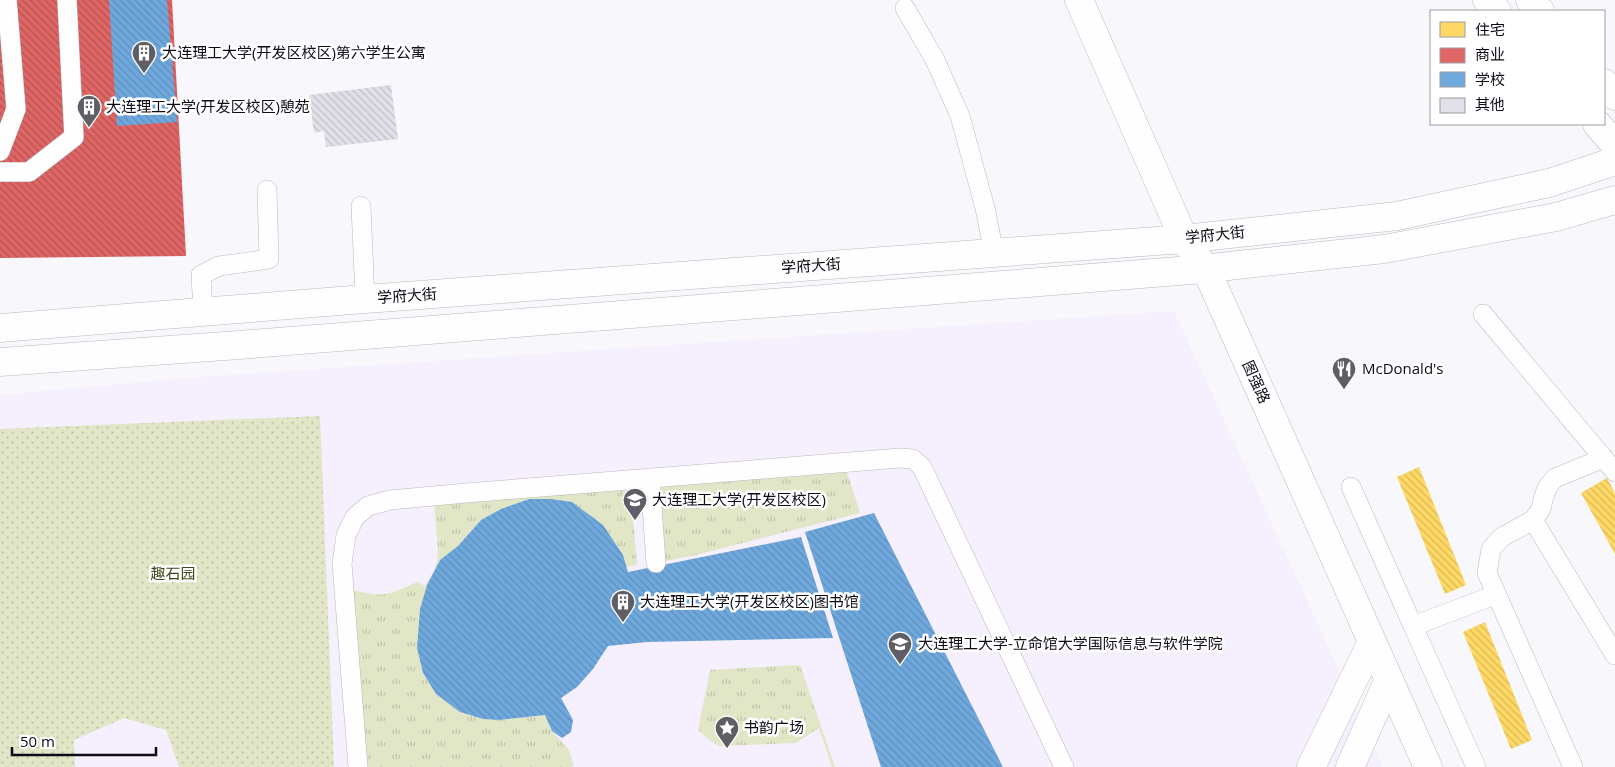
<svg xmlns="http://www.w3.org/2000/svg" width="1615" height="767" font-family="'Open Sans','Noto Sans SC',sans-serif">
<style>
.education{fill:#f6effd}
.grass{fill:url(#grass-tufts)}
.park{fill:url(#park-dots)}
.homes{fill:url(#homes-back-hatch)}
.shops{fill:url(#shops-back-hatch)}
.schools{fill:url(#schools-back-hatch)}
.building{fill:url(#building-back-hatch)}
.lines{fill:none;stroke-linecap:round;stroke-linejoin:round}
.street-casing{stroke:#b9b8c0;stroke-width:20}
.secondary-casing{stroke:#b9b8c0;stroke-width:29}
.highway-casing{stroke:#b9b8c0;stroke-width:29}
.street{stroke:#fefeff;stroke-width:19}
.secondary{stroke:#fefeff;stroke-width:28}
.highway{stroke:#fefeff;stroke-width:28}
.labels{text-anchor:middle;stroke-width:5;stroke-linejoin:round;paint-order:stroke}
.poi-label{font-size:15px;fill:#0d0b15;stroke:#fff;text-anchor:start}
.street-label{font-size:15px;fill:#0d0b15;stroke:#fff}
.park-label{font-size:15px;fill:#41481d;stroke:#fff}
</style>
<defs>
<pattern id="grass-tufts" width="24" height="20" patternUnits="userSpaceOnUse" patternTransform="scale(1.25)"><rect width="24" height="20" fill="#e0e6c6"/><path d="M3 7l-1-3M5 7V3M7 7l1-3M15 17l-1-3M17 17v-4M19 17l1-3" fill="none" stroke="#bfc4a9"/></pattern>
<pattern id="park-dots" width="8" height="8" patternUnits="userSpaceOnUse" patternTransform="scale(1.25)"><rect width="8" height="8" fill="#e0e6c6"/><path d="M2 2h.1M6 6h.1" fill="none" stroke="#bfc4a9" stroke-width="1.8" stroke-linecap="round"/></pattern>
<pattern id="homes-back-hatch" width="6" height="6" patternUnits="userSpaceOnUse" patternTransform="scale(1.25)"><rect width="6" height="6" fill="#ffd966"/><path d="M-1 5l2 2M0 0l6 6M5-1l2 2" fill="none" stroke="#d9b958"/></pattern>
<pattern id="shops-back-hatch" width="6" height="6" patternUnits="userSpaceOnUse" patternTransform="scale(1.25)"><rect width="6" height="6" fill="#e06666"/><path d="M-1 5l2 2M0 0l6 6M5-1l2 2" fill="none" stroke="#b45253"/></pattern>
<pattern id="schools-back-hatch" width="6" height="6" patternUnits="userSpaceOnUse" patternTransform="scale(1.25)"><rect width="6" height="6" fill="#6fa8dc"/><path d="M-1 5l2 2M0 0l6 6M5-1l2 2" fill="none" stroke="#5f8fbc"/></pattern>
<pattern id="building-back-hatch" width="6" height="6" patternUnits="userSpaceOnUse" patternTransform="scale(1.25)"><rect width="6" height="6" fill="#e1e0e9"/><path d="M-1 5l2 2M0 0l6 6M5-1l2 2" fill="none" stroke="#c0bfc7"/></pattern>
</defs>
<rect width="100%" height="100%" fill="#f8f7fc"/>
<path class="education" d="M1174,311L1382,764L1381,767H0V395L199,377Z"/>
<path class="grass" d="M846,469L860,513L696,555L656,563L660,483Z
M622,487L631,495L637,565L626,567L623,555L603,525L572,502L551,499H529L501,509L481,520L458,546L440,560L433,572L427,585L420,609L417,648L423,673L436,694L460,712L483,719L499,720L545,715L552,731L569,750L574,765L571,767H360L353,590C385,598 388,595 417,582L425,586C429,579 435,569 437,561C440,541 433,519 435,498Z
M800,665L835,767H832L819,728L796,743L719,746L709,740L698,730L710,670Z"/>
<path class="park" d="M320,416L334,767H179L166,730L124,718L74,740L75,767H0V429Z"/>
<path class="homes" d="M1419,467L1466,585L1445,594L1397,477Z
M1607,478L1615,493V554L1581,493Z
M1485,622L1532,740L1511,749L1463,632Z"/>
<path class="shops" d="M0,0H172L186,256L0,258Z"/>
<path class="schools" d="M109,0H167L177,122L117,126Z
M529,499H551L572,502L603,525L623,555L628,572L801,537L833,638L647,642L608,646L593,669L577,687L561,698L573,720L571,732L562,738L552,731L545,715L499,720L483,719L460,712L436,694L423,673L417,648L420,609L427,585L440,560L458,546L481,520L501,509Z
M874,513L1003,767H881L805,532Z"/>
<path class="building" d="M391,85L398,139L326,147L324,131L314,133L309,95Z"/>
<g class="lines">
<defs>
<path id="street" d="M905,8L935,60L960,116L985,208L994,253
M0,151L16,109L7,0
M0,172H29L74,137L67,0
M361,206L365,299
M203,312L201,275L219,266L269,259L267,190
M1483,314L1615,472
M650,478L656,563
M1351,487L1413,626
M1533,520L1615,655
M358,767L342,564L346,535L355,517L368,506L390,500L466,493L900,458L913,459L922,467L1064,767
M1476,767L1413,626L1495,595
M1573,767L1487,573L1491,549L1502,537L1533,520L1541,509L1544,496L1548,486L1555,478L1604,458"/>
<path id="secondary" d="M1079,0L1184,239L1206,269L1428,767
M0,328L365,299L1184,239L1397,216L1549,183L1615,161
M0,362L239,345L1192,270L1384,249L1556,217L1615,200
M1311,767L1372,642
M1350,767L1389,679"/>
<path id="highway" d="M1487,0L1497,11
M1530,0L1540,11
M1604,83L1615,96
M1597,124L1615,145"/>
</defs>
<use href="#street" class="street-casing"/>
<use href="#secondary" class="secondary-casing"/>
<use href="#highway" class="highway-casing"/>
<use href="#street" class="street"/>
<use href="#secondary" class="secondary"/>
<use href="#highway" class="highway"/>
</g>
<defs>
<symbol id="building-pin" viewBox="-11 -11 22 30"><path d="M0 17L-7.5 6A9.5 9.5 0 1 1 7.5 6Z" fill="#5f5e66" stroke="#fff"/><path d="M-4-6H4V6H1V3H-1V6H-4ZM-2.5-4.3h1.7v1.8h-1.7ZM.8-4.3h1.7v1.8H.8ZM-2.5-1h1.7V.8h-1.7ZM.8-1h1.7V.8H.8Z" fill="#fff"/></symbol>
<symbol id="restaurant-pin" viewBox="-11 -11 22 30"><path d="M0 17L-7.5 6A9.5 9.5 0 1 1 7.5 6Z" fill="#5f5e66" stroke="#fff"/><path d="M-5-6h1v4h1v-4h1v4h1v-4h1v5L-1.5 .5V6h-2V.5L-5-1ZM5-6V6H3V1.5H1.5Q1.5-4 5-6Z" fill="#fff"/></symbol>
<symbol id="university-pin" viewBox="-11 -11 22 30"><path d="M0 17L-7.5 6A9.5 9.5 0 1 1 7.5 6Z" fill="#5f5e66" stroke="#fff"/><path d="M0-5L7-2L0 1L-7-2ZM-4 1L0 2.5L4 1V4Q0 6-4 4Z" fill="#fff"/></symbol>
<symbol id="sight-pin" viewBox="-11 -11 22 30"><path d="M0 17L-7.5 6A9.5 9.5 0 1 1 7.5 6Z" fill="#5f5e66" stroke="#fff"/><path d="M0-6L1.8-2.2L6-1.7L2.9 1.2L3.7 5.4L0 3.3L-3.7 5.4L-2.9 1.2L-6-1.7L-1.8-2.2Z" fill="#fff"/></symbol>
</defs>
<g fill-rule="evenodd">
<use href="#building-pin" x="130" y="39" width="28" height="38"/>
<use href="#building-pin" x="75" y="93" width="28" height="38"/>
<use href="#restaurant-pin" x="1330" y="355" width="28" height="38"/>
<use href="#university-pin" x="621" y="486" width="28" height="38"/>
<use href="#building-pin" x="609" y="588" width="28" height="38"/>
<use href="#university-pin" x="886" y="630" width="28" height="38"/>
<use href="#sight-pin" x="713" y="714" width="28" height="38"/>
</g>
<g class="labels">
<g class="poi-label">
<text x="162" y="58">大连理工大学(开发区校区)第六学生公寓</text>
<text x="106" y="112">大连理工大学(开发区校区)憩苑</text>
<text x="1362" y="374">McDonald's</text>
<text x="652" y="505">大连理工大学(开发区校区)</text>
<text x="640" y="607">大连理工大学(开发区校区)图书馆</text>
<text x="918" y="649">大连理工大学-立命馆大学国际信息与软件学院</text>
<text x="744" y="733">书韵广场</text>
</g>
<g class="street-label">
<text transform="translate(1215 235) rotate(-6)" y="5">学府大街</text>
<text transform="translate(811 266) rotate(-4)" y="5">学府大街</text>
<text transform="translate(407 296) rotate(-4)" y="5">学府大街</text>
<text transform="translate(1256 382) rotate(66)" y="5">图强路</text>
</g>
<g class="park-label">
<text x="173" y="579">趣石园</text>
</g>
</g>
<rect x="1430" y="10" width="175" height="115" fill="#ffffff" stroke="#9e9da1"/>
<rect x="1440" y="22" width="25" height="15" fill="#ffd966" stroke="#9e9da1"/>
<text x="1475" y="35" font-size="15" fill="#0d0b15">住宅</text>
<rect x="1440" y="48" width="25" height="15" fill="#e06666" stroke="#9e9da1"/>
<text x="1475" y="60" font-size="15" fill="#0d0b15">商业</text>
<rect x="1440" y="72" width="25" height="15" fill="#6fa8dc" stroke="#9e9da1"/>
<text x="1475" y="85" font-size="15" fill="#0d0b15">学校</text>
<rect x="1440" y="98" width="25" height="15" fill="#e1e0e9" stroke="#9e9da1"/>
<text x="1475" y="110" font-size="15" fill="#0d0b15">其他</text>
<path d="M12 747v8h144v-8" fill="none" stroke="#0d0b15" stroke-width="2.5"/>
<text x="20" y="747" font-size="15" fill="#0d0b15" stroke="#ffffff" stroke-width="4" paint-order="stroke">50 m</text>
</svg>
